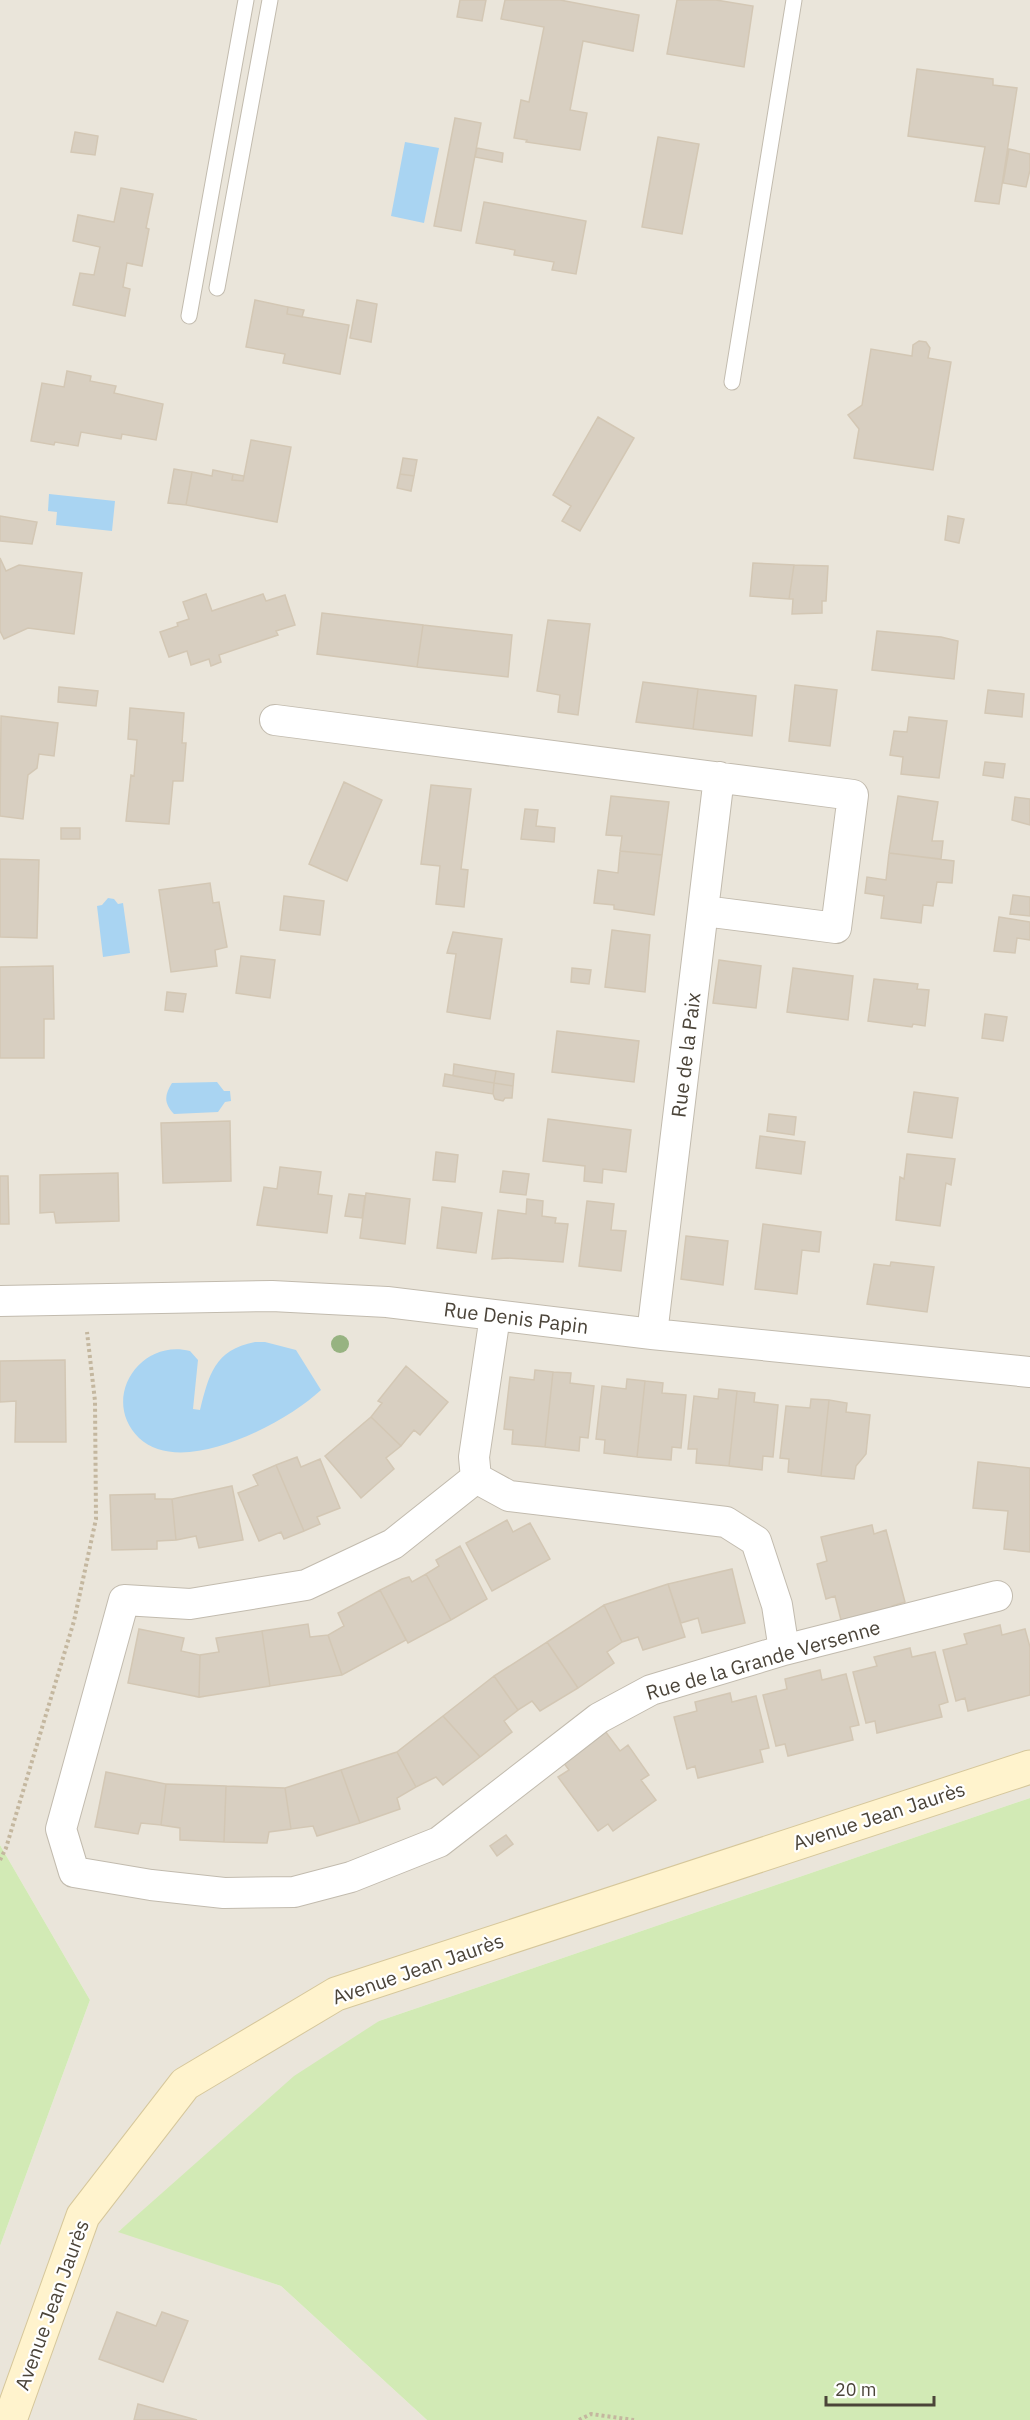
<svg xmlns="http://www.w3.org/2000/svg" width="1030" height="2420" font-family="'IBM Plex Sans',sans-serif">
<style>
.residential{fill:#eae5da}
.green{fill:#d2eab5}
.water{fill:#a9d4f2}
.building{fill:#d8cfc1;stroke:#d3c7b4;stroke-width:1.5}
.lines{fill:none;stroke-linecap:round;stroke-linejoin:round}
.lane-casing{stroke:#c2bbae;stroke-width:17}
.street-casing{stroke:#c2bbae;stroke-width:32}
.secondary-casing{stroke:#d6c79b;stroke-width:35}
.path{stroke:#c4b79f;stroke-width:4;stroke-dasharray:3 3;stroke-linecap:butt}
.lane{stroke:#fff;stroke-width:15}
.street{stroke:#fff;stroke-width:30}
.secondary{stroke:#fff3cd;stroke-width:33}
.tree{fill:#97b381}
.labels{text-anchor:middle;stroke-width:4.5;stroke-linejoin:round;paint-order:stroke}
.street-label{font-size:20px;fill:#4b4439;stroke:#fff}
</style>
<rect width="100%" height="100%" fill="#f6f3ec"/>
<path class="residential" d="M0,0H1030V1798L379,2021L119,2231L281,2286L427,2420H0V2246L90,2000L0,1845Z"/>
<path class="green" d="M1030,1798V2420H427L281,2286L118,2232L294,2076L379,2021Z
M0,1845L90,2000L0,2246Z"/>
<path class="water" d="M405,142L439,148L424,223L391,216Z
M49,494L115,501L112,531L56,525L57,512L48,511Z
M108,898L114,899L118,904L123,903L130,953L103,957L97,906L102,905Z
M217,1082L224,1091H230L231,1101L225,1102L218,1112L174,1114C164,1103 164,1096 172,1083Z
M255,1342H265L296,1350L321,1390C286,1423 182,1479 139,1438C100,1400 139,1338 190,1351L198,1360L193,1409L200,1410C209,1375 214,1350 255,1342Z"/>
<path class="building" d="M460,0H486L482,21L457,17Z
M505,0H560L639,15L633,51L583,41L570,110L587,113L580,150L526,142L527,140L514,138L521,100L529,102L544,27L501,19Z
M677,0H716L753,6L744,67L667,54Z
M917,69L993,79V85L1017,88L999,204L975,201L985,147L908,136Z
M455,118L481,123L461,231L434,226Z
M75,132L98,136L95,155L71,152Z
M658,137L699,144L682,234L642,227Z
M477,148L503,153L502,162L475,157Z
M1009,149L1030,154V170L1026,187L1003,183Z
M121,188L153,194L146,228L149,229L142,266L127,263L123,287L130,289L125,316L73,305L80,273L94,275L100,247L73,241L78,215L114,222Z
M484,202L586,221L576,274L552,270L554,262L514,255L515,250L476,243Z
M255,300L288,307L287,314L349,325L340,374L283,363L285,354L246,347Z
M357,300L377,304L371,342L350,338Z
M288,307L304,310L302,317L287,314Z
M919,341L926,342L930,348L928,358L951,362L933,470L854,458L859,429L848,415L862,405L871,349L912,356L913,345Z
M67,371L91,376L90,381L116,386L114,393L163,404L156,440L122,434L121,439L81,432L78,446L55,442L54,445L31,441L42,383L64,387Z
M598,417L634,438L580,531L562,521L571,506L553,495Z
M251,440L291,447L277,522L186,505L192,472L212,476L213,470L233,474L232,480L243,481Z
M403,458L417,460L414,476L400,474Z
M174,469L192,472L186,505L168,503Z
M233,474L244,476L243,481L232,480Z
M400,474L414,476L411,491L397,488Z
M0,516L37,522L32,544L0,541Z
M948,516L964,519L959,543L945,540Z
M0,558L6,571L19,565L82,573L74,634L28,628L4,639L0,631Z
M753,563L794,565L789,599L750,596Z
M794,565L828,566L826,601H822V613L792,614L793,599H789Z
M206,594L212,611L263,594L266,601L285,595L295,625L276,631L278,635L219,655L221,662L211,666L209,659L191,665L187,651L169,657L160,632L178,626L177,623L189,619L183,602Z
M322,613L423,625L417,667L317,654Z
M548,620L590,624L578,715L558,712L560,695L537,691Z
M423,625L512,635L508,677L417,667Z
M877,631L941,637L958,641L954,679L872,670Z
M643,682L698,689L693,729L636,722Z
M795,685L837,690L830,746L789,741Z
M59,687L98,691L96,706L58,702Z
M698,689L756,696L752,736L693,729Z
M988,690L1024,694L1022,717L985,713Z
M130,708L184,713L182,743H186L183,781H173L169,824L126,821L131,775L134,776L137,740L128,739Z
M1,716L58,723L54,756L39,754L37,768L28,775L23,819L0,816Z
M909,717L947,721L939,778L901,774L903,757L890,755L894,731L907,732Z
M985,762L1005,764L1003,778L983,775Z
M344,782L382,800L347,881L309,864Z
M431,785L471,789L461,869L468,870L464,907L436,904L440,866L421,864Z
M611,796L669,802L662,855L620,851L622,836L606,835Z
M898,796L938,802L932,841H943L941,859L889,853Z
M1015,797L1030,799V825L1012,820Z
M525,809L538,810L536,826L555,828L554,842L521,839Z
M61,828H80V839H61Z
M620,851L662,855L654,915L614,909V905L594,903L598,870L618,873Z
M889,853L954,861L952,883L937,882L933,906L923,905L921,923L881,918L884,896L865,893L867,877L886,880Z
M0,859L39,860L37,938L0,937Z
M210,883L213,903L219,902L227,947L215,950L217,966L171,972L159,890Z
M1013,895L1030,897V916L1010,914Z
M284,896L324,901L320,935L280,930Z
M999,917L1030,922V940L1017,938L1015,953L994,951Z
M612,930L650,935L645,992L605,987Z
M453,932L502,939L490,1019L447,1012L456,954L447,953Z
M241,956L275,960L270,998L236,993Z
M719,960L761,966L756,1008L713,1003Z
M53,966L54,1019H44V1058H0V967Z
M572,968L591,970L589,984L571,982Z
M793,968L853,976L848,1020L787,1012Z
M874,979L918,984L917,989L929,990L925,1026L913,1024L912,1027L868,1021Z
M167,992L186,994L183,1012L165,1010Z
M985,1014L1007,1017L1003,1041L982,1038Z
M557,1031L639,1041L634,1082L552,1072Z
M454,1064L496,1071L494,1083L453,1076Z
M496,1071L514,1074L513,1086L494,1083Z
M445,1074L494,1083L493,1094L443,1086Z
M494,1083L513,1086L512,1098H505L503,1101L495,1099L493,1094Z
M914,1092L958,1098L952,1138L908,1132Z
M769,1114L796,1117L794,1135L767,1131Z
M548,1119L631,1130L626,1172L603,1169L602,1183L584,1181L585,1166L543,1161Z
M230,1121L231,1181L163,1183L161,1123Z
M760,1136L805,1142L801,1174L756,1168Z
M436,1152L458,1155L455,1182L433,1180Z
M907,1154L955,1159L951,1185L946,1183L940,1226L896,1220L900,1177L904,1179Z
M280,1167L321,1172L318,1194L332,1196L327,1233L257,1225L264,1187L277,1189Z
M503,1171L529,1174L526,1195L500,1192Z
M118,1173L119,1221L56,1223L54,1212L40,1213V1175Z
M0,1176H8L9,1224H0Z
M366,1193L410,1199L405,1244L360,1238Z
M349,1194L365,1196L362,1218L345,1216Z
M527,1199L543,1201L542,1216L556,1218L555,1223L568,1224L563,1262L507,1258L492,1259L498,1210L526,1214Z
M587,1201L614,1204L611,1230L626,1231L621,1271L579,1266Z
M442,1207L482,1213L476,1253L437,1248Z
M763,1224L821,1232L819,1252L802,1250L797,1294L755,1289Z
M686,1236L728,1241L723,1285L681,1279Z
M891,1262L934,1267L927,1312L867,1304L874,1264L890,1266Z
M65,1360L66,1442H15L16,1401L0,1402V1361Z
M406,1366L448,1402L420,1435L414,1430L401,1446L371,1417L382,1403L378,1401Z
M535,1370L553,1372L545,1447L512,1444L513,1430L504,1429L510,1377L534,1380Z
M553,1372L571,1373L570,1383L594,1386L588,1438L580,1437L579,1451L545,1447Z
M627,1379L645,1381L637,1457L604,1453L605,1440L596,1439L602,1386L626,1389Z
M645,1381L663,1383L662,1393L686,1395L681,1448L672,1447L671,1460L637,1457Z
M719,1389L737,1391L729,1466L696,1463L697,1449H688L694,1396L718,1399Z
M737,1391L755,1393L754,1402L778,1405L773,1457L763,1456L762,1470L729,1466Z
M811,1399L829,1400L821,1476L788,1472L789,1459L780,1458L786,1406L810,1408Z
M829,1400L847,1403L846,1412L870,1415L866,1454L856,1466L854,1479L821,1476Z
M371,1417L401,1446L386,1458L394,1469L361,1498L325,1456Z
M297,1457L301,1467L320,1459L340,1508L317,1517L320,1524L304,1531L276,1465Z
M978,1462L1030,1468V1552L1004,1549L1008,1511L973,1508Z
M276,1465L304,1531L284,1539L281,1532L259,1541L238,1493L258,1485L253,1475Z
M232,1486L243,1540L199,1548L196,1536L176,1540L172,1499Z
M155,1494V1499H172L176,1540L157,1541V1549L112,1550L110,1495Z
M507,1520L513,1532L530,1523L550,1559L492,1591L466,1543Z
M872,1525L874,1534L886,1530L905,1602L892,1606V1607L841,1620L835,1596L826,1599L817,1564L827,1561L821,1537Z
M460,1546L487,1599L451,1620L426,1574L439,1566L436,1560Z
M732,1569L745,1623L702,1633L698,1618L681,1623L668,1584Z
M426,1574L451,1620L408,1643L380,1590L402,1579L409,1577L412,1582Z
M668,1584L685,1637L643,1650L638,1637L622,1642L604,1605Z
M380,1590L406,1640L342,1675L328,1635L344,1626L338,1613Z
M604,1605L622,1642L607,1652L614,1663L578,1688L547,1642Z
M308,1624L310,1637L328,1635L342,1675L270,1686L262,1631Z
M1000,1625L1002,1635L1025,1629L1030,1647V1695L968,1711L965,1698L956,1701L943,1650L967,1644L964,1634Z
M139,1629L184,1638L181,1651L200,1655L199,1697L128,1683Z
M262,1631L270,1686L199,1697L200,1655L219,1652L216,1638Z
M547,1642L578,1688L540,1711L532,1701L518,1710L494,1676Z
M910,1648L912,1657L935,1652L948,1702L939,1705L942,1717L877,1733L875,1721L866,1723L853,1672L877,1666L874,1657Z
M820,1670L822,1680L846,1674L859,1725L850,1727L853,1740L788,1756L785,1744L776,1746L763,1695L787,1689L785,1679Z
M494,1676L518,1710L504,1721L512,1732L480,1757L443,1716Z
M730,1693L732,1702L756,1696L769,1748L760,1750L763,1762L698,1778L695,1766L687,1769L674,1717L697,1711L695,1702Z
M443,1716L480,1757L443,1785L436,1777L416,1787L397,1752Z
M605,1731L620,1751L628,1745L649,1775L641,1780L656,1800L613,1831L608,1824L598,1831L558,1777L569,1770L563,1762Z
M397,1752L416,1787L397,1798L400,1809L360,1823L341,1770Z
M341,1770L360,1823L317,1836L313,1826L291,1829L285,1788Z
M106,1772L166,1784L161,1825L141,1823L138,1834L95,1827Z
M166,1784L226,1786L224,1842L180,1840V1828L161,1825Z
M226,1786L285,1788L291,1829L269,1832L267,1843L224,1842Z
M506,1835L513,1844L497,1856L490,1846Z
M117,2312L156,2326L162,2312L188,2321L163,2382L99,2359Z
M138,2404L197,2420H134Z"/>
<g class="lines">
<defs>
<path id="lane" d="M217,288L270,0
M189,316L246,0
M732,382L794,0"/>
<path id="street" d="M275,720L853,795L836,928L704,911
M0,1301L272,1296L387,1302L652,1334L1030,1372
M495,1316L474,1457L476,1478L393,1544L306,1585L190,1604L124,1600L61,1829L74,1872L151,1885L224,1893L294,1892L351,1877L439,1842L599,1718L651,1690L784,1650L997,1596
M652,1334L719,777
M476,1478L509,1496L726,1522L756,1541L777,1605L784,1650"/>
<path id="secondary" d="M10,2420L83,2216L185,2084L336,1994L1030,1767"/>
</defs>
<use href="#lane" class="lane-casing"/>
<use href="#street" class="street-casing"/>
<use href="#secondary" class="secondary-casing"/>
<path class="path" d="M0,1860L6,1848L74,1621L96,1519L95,1401L87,1332
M579,2420L591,2414L634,2420"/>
<use href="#lane" class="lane"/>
<use href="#street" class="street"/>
<use href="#secondary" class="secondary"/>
</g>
<circle class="tree" cx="340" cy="1344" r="9"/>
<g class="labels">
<g class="street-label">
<text transform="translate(686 1055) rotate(-83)" y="7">Rue de la Paix</text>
<text transform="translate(516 1318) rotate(7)" y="7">Rue Denis Papin</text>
<text transform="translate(763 1660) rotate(-16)" y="7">Rue de la Grande Versenne</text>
<text transform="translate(879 1816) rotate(-18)" y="7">Avenue Jean Jaurès</text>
<text transform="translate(418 1969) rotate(-19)" y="7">Avenue Jean Jaurès</text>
<text transform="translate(52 2305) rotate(-70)" y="7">Avenue Jean Jaurès</text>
</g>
</g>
<path d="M826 2396v9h108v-9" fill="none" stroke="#4b4439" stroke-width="3"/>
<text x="835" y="2396" font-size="18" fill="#4b4439" stroke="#ffffff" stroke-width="4.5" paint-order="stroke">20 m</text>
</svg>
